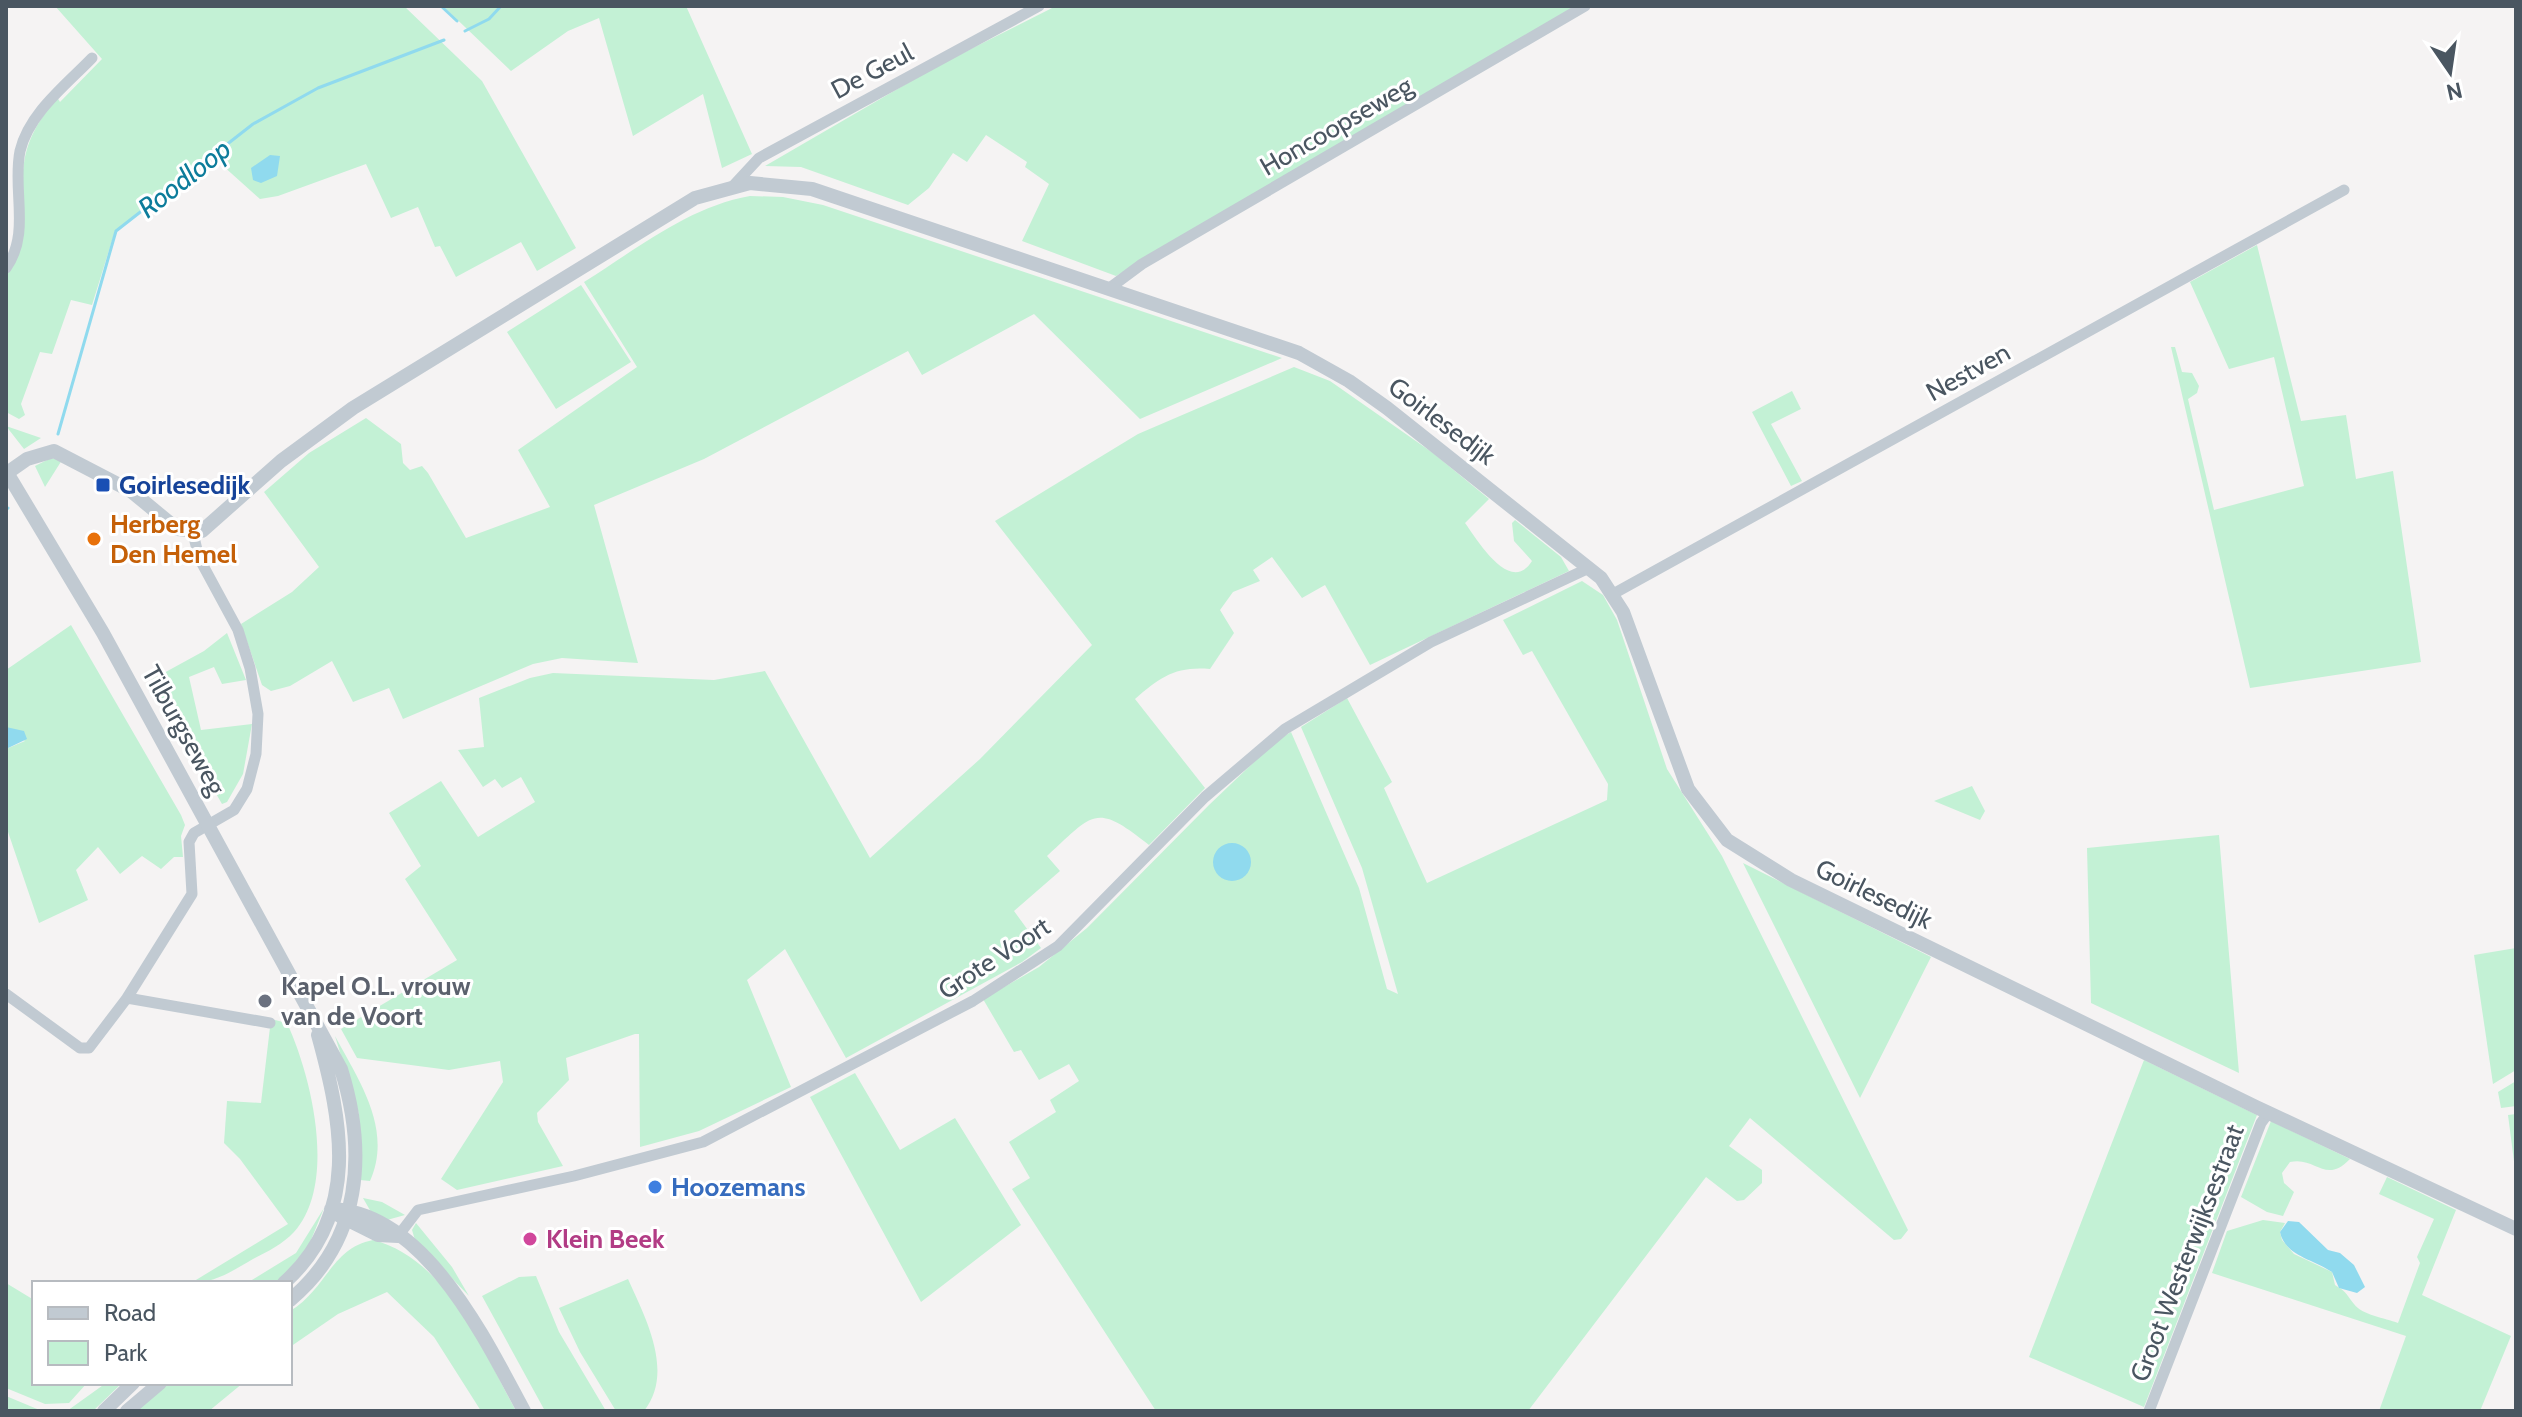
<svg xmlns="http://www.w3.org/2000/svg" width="2522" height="1417" font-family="Cabin,sans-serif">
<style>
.green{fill:#c3f1d5}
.water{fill:#90daee}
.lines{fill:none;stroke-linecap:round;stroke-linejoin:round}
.stream{stroke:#90daee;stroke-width:3}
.minor{stroke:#c1cad2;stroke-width:11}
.tertiary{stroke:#c1cad2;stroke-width:14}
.transit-dot{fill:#1a4fb4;stroke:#fff;stroke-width:3}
.food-dot{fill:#e8710a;stroke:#fff;stroke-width:3}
.worship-dot{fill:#6b7280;stroke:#fff;stroke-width:3}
.shop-dot{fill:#3f7fe0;stroke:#fff;stroke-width:3}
.hotel-dot{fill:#d1479c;stroke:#fff;stroke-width:3}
.labels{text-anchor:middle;stroke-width:6;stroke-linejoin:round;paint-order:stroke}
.street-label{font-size:26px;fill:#4a5661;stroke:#fff}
.transit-label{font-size:26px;font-weight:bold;fill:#164399;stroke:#fff;text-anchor:start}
.food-label{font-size:26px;font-weight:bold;fill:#c56008;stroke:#fff;text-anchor:start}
.worship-label{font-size:26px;font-weight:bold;fill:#5b616d;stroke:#fff;text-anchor:start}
.shop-label{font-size:26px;font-weight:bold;fill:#366cbe;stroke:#fff;text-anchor:start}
.hotel-label{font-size:26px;font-weight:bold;fill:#b23c85;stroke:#fff;text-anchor:start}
.water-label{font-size:28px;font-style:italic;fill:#0c7c9b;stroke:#fff}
</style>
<rect width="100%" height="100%" fill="#f5f3f3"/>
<path class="green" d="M55,6H404L482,81L576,248L537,271L521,242L456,277L440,246L435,247L418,207L391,218L366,164L278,196L260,199L212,156L115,231L92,305L71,300L52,354L40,352L21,404L25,415L19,419L6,412V276C34,237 17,204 24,163C28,136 41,118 57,97L60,102L102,59Z
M443,6H686L752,154L722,168L703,94L633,136L599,18L568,31L511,71Z
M1056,6H1577L1116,276L1022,241L1049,184L1025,167L1027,162L986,135L967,162L953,153L929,188L908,205L801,167L765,166L937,66Z
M750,196L783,197L823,205L1282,358L1140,419L1034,314L922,375L908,351L704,459L594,505L638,663L562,658L533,664L403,719L389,688L353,702L332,661L290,686L271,691L262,685L241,624L292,592L319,567L264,492L309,453L366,418L401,444L403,463L410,470L422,466L428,473L466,538L550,507L518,450L637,367L584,282C637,249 688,207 750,196Z
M2257,245L2301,421L2346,415L2356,479L2393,471L2421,662L2250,688L2171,347H2175L2182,372L2192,373L2199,386L2197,393L2188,399L2214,510L2304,486L2274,357L2229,369L2190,282Z
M581,285L631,362L556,409L507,332Z
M1294,367L1330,381L1433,453L1489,499L1465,523C1477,539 1510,596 1532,561L1514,541L1512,523L1515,520L1561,557L1569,571L1370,665L1325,585L1302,598L1272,557L1253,570L1260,581L1233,592L1220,610L1234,633L1210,669C1176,666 1160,677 1135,699L1205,788L1149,845C1095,802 1094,813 1047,856L1060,871L1014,911L1041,948L1022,962L846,1058L785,949L747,980L791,1087L699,1131L640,1147L639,1034H635L566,1058L569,1080L537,1113L538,1122L563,1166L457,1190L441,1179L503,1082L500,1061L449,1070L357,1058L341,1029L457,960L405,879L421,866L389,813L441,781L478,837L535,802L521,777L502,788L495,779L483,787L458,750L484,747L479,698L530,678L553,673L714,680L765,671L870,858L980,759L1092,645L995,521L1138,434Z
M1792,391L1801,409L1771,424L1802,481L1791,486L1752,412Z
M6,426L41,438L24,449Z
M51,458L62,460L45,487L35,466Z
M1582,581L1603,595L1617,620L1667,769L1722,856L1908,1230L1901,1239L1894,1240L1750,1118L1729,1146L1762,1170V1183L1744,1200L1737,1201L1706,1177L1528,1411H1156L1012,1189L1030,1178L1009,1142L1056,1112L1050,1100L1079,1081L1069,1064L1039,1080L1021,1050L1014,1052L983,999L1039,967L1087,928L1209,805L1276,741L1291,732L1359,888L1387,989L1398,994L1362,868L1301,727L1347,698L1392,782L1384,788L1427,883L1607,800L1608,784L1532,651L1523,655L1503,620Z
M71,625L181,815L185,825L181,836L183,857H174L161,869L142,856L120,874L98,847L76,870L88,900L39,923L6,826V749L25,741L6,727V670Z
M227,633L246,680L222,684L214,667L189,677L201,730L252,724L243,774L227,802L222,804L151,680L204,651Z
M1972,786L1985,811L1980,820L1934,801Z
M2219,835L2239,1073L2091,1003L2087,848Z
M1743,863L1931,957L1860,1098Z
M2516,948V1070L2493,1084L2474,955Z
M271,1019L287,1023C311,1075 338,1183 294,1232C283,1244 267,1252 253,1259C232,1271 215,1283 191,1283L288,1224L240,1159L224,1143L227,1101L261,1103Z
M335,1036C359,1081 393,1129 370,1181L360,1180L359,1114Z
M2144,1060L2257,1115L2144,1407L2029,1357Z
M855,1073L900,1150L955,1118L1021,1225L921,1302L810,1097Z
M2516,1081V1106L2501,1108L2498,1092Z
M2516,1114V1177L2508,1115Z
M2271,1121L2350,1159C2325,1185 2316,1156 2290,1162L2282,1173L2284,1183L2294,1192L2283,1216L2267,1212L2241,1197Z
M2387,1177L2456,1210L2422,1295L2511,1336L2480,1411H2379L2406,1336L2212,1273L2227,1231L2263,1220L2285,1223L2280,1232L2282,1240L2294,1254L2332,1272L2335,1285C2348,1293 2345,1293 2354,1304C2362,1315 2385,1318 2398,1323L2420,1263L2417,1257L2434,1219L2379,1194Z
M363,1198L382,1202L405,1215L387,1220L371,1212Z
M324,1208L309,1245L279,1283H247L296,1253Z
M416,1223L452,1267L469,1296L415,1240L412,1230Z
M373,1240C447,1259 482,1349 516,1411H481L434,1337L387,1292L338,1314L290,1347V1311C327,1289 331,1248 373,1240Z
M536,1276L559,1332L606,1411H545L482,1296L519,1277Z
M628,1279C645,1317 675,1372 644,1411H616L580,1352L559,1308Z
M6,1283L34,1300V1383H87L69,1403L45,1404L6,1388Z
M106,1383H122L93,1411H67Z
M165,1383H243L209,1411H134Z
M6,1396L42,1411H6Z"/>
<path class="water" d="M270,155L280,156L277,176L261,183L253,180L251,168Z
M6,727L24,731L27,739L6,749Z
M1213 862a19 19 0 1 1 38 0a19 19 0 1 1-38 0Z
M2288,1221L2299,1222L2328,1250L2340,1253L2354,1265L2365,1287L2357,1293L2339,1288L2332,1272C2313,1259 2285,1256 2280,1232Z"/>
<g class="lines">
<path class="stream" d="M441,6L457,21
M465,31L489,19L501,6
M58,434L116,231L253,124L318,88L444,40
M6,510L8,508"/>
<path class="minor" d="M734,185L759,158L1039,6
M6,268C31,233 12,190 20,151C29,113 66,85 92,58
M1111,287L1142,264L1585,6
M1613,594L2344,190
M6,994L80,1048H89L127,998L192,894L189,842L194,833L234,810L247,789L256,754L258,714L250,668L238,630L199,558L193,533
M127,998L270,1023
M398,1236L418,1210L574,1176L703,1142L973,1001L1058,946L1205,797L1285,729L1431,642L1589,568
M2149,1411L2261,1123L2269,1112"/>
<path class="tertiary" d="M6,471L103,633L341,1069C367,1152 362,1240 290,1300
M7,473L27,459L54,451L131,491L177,529L202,531L281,461L353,408L695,198L750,183L812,189L1299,353L1349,381L1387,408L1601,578L1623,612L1688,789L1727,840L1791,880L2256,1107L2516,1229
M331,1209C425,1212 485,1339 524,1411
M340,1216L378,1235L398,1236
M284,1283C361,1214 342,1122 318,1035
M104,1411L133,1383
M127,1411L160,1383"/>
</g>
<rect class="transit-dot" x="95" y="477" width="16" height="16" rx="4"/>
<circle class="food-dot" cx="94" cy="539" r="8"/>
<circle class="worship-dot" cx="265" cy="1001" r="8"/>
<circle class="shop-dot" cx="655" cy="1187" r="8"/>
<circle class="hotel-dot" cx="530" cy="1239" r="8"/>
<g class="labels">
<g class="street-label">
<text transform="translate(872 71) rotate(-28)" y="9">De Geul</text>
<text transform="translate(1336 126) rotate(-30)" y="9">Honcoopseweg</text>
<text transform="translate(1968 372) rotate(-29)" y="9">Nestven</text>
<text transform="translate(1442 421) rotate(37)" y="9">Goirlesedijk</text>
<text transform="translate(184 730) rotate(61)" y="9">Tilburgseweg</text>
<text transform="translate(1874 894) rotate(26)" y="9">Goirlesedijk</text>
<text transform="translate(994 958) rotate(-33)" y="9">Grote Voort</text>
<text transform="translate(2187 1253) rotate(-69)" y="9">Groot Westerwijksestraat</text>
</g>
<g class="transit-label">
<text x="119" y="494">Goirlesedijk</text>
</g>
<g class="food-label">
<text x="110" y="533">Herberg<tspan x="110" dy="30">Den Hemel</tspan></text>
</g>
<g class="worship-label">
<text x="281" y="995">Kapel O.L. vrouw<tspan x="281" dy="30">van de Voort</tspan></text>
</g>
<g class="shop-label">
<text x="671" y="1196">Hoozemans</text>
</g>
<g class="hotel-label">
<text x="546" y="1248">Klein Beek</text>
</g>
<g class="water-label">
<text transform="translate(184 178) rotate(-38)" y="10">Roodloop</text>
</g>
</g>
<rect width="2522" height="1417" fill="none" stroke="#4a5661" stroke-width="16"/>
<rect x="32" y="1281" width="260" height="104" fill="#ffffff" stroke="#b7bbc0" stroke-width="2"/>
<rect x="48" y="1307" width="40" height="12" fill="#c1cad2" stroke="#b7bbc0" stroke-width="2"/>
<text x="104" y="1321" font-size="24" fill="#4a5661">Road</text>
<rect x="48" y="1341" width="40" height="24" fill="#c3f1d5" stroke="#b7bbc0" stroke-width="2"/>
<text x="104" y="1361" font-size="24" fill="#4a5661">Park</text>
<g transform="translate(2450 72) rotate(167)" stroke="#ffffff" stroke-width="6" paint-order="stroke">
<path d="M0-6L14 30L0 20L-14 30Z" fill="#4a5661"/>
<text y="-12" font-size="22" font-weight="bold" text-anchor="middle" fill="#4a5661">N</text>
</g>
</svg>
